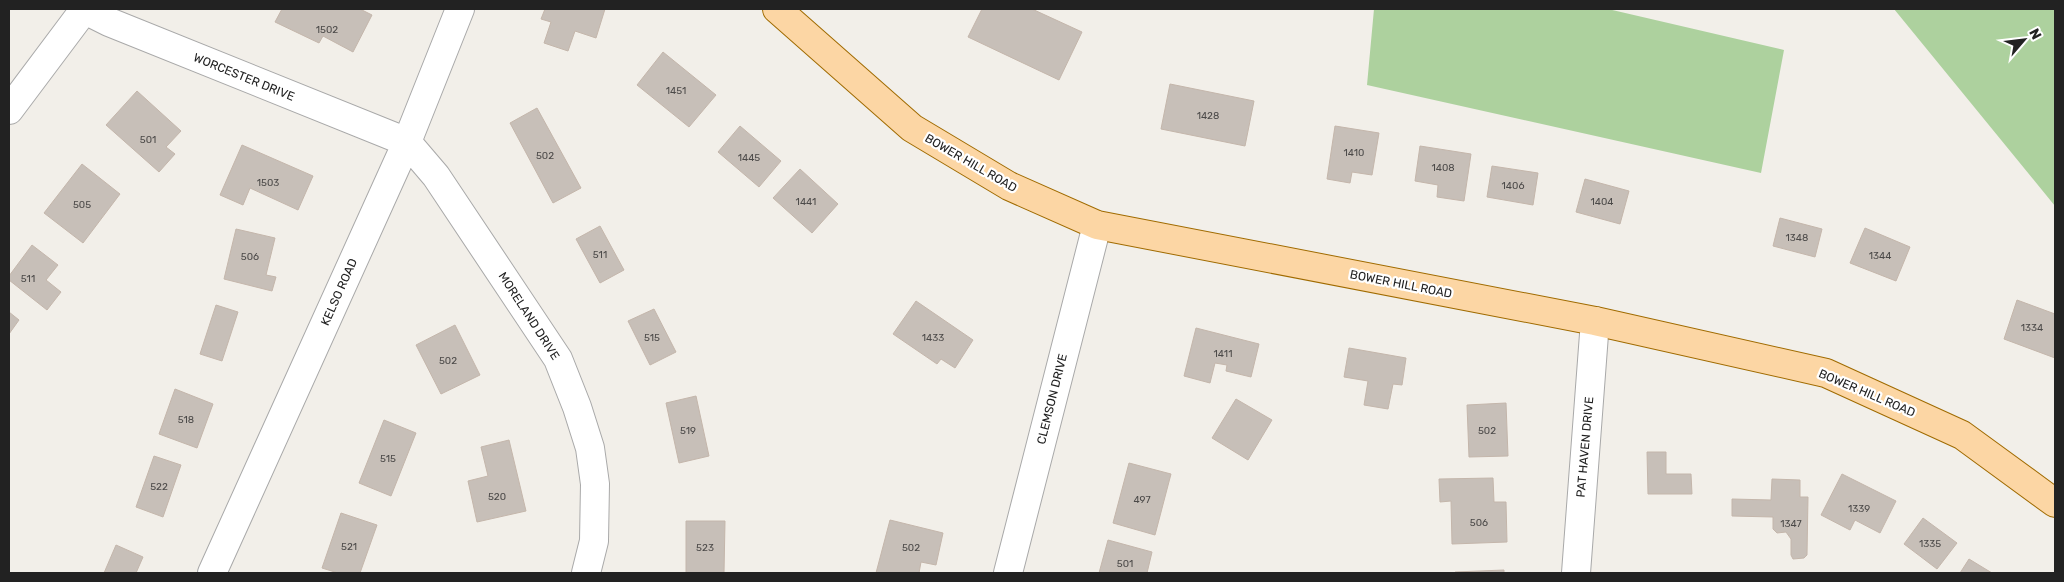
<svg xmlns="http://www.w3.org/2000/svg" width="2064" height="582" font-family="Rubik,sans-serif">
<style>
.forest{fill:#add19e}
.building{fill:#c7bfb8;stroke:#c4b6ab}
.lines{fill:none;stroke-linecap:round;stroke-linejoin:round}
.minor-casing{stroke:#a9a9a9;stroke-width:30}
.major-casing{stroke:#a06b00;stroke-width:30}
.minor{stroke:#fff;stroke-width:28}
.major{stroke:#fcd6a4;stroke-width:28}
.labels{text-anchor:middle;stroke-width:4.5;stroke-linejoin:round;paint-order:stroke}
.number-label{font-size:10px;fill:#4b4948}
.street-label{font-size:12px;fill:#222;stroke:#fff}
</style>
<rect width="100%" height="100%" fill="#f2efe9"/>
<path class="forest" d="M1374,9H1608L1784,50L1761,173L1367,85Z
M1894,9H2055V206Z"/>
<path class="building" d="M282,9H360L372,15L353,52L323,36L319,43L275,22Z
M545,9H605L596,38L575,31L568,51L544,43L551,22L541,19Z
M982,9H1032L1082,32L1059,80L968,37Z
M663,52L716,95L689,127L637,85Z
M1170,84L1254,101L1245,146L1161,129Z
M137,91L181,131L166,147L175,154L159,172L106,125Z
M537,108L581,188L553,203L510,123Z
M740,126L781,161L759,187L718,152Z
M1335,126L1379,133L1372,175L1352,172L1350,183L1327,179Z
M242,145L313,176L298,210L250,188L243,205L220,195Z
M1420,146L1471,154L1464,201L1437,197L1438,185L1415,181Z
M82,164L120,194L83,243L44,213Z
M1492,166L1538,173L1533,205L1487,197Z
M800,169L838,204L812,233L773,198Z
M1585,179L1629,191L1620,224L1576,212Z
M1780,218L1822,229L1815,257L1773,246Z
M600,226L624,270L600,283L576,239Z
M1865,228L1910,247L1896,281L1850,263Z
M236,229L275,238L266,275L276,277L272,291L224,279Z
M32,245L58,265L46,280L61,292L47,310L9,280V276Z
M2017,300L2055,314V358L2004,339Z
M916,301L973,340L955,368L941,359L937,364L893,334Z
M216,305L238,312L222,361L200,354Z
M654,309L676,352L650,365L628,321Z
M9,312L19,320L9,334Z
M455,325L480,375L441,394L416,345Z
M1196,328L1259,344L1251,377L1226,371L1227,365L1215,363L1210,383L1184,376Z
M1349,348L1406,358L1402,385L1393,384L1388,409L1364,405L1368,381L1344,377Z
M175,389L213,404L197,448L159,434Z
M696,396L709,456L679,463L666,403Z
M1236,399L1272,420L1248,460L1212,438Z
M1506,403L1508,456L1469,457L1467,405Z
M384,420L416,433L391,496L359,483Z
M509,440L526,511L477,522L468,481L488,476L481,447Z
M1647,452H1666V474H1691L1692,494H1648Z
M154,456L181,465L163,517L136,507Z
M1129,463L1171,474L1155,535L1113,523Z
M1842,474L1896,501L1880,533L1855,520L1850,530L1821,515Z
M1493,478L1494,502H1506L1507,542L1452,544L1451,501L1440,502L1439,479Z
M1772,479L1800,480V497H1808L1807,555L1804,558L1793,559L1791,555V539L1786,532L1777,533L1773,529V517L1732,516V499L1771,500Z
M341,513L377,525L360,573H338L322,568Z
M1923,518L1957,543L1937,569L1904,544Z
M890,520L943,533L936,565L921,562L919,573H876Z
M686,521H725L724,573H686Z
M1108,540L1152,552L1147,573H1099Z
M116,545L143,557L136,573H104Z
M1969,559L1992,573H1960Z
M1504,570V573H1455V572Z"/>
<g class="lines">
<defs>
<path id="minor" d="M83,9L109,22L407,142L436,176L558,359L577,407L590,448L595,484L594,541L586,573
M9,110L84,10
M212,573L407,142L460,9
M1008,573L1097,225
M1576,573L1595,321"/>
<path id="major" d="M777,9L912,128L1009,186L1097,225L1595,321L1826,373L1962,435L2055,503"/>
</defs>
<use href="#minor" class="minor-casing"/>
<use href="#major" class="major-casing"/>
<use href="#minor" class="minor"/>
<use href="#major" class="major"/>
</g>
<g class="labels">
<g class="number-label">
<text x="327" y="33">1502</text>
<text x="676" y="94">1451</text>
<text x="1208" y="119">1428</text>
<text x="148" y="143">501</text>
<text x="1354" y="156">1410</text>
<text x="545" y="159">502</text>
<text x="749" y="161">1445</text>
<text x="1443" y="171">1408</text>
<text x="268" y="186">1503</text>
<text x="1513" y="189">1406</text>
<text x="806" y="205">1441</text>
<text x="1602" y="205">1404</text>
<text x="82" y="208">505</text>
<text x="1797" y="241">1348</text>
<text x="600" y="258">511</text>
<text x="1880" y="259">1344</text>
<text x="250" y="260">506</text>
<text x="28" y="282">511</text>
<text x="2032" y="331">1334</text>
<text x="652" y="341">515</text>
<text x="933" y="341">1433</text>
<text x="1223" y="357">1411</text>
<text x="448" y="364">502</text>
<text x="186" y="423">518</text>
<text x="688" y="434">519</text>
<text x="1487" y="434">502</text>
<text x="388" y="462">515</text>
<text x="159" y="490">522</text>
<text x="497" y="500">520</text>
<text x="1142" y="503">497</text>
<text x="1859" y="512">1339</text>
<text x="1479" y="526">506</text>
<text x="1791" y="527">1347</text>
<text x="1930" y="547">1335</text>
<text x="349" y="550">521</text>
<text x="705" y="551">523</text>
<text x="911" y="551">502</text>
<text x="1125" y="567">501</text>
</g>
<g class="street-label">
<text transform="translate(244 77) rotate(22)" y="4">WORCESTER DRIVE</text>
<text transform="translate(971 163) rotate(30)" y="4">BOWER HILL ROAD</text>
<text transform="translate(1401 284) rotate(11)" y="4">BOWER HILL ROAD</text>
<text transform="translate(339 292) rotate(-66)" y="4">KELSO ROAD</text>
<text transform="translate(529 316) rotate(57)" y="4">MORELAND DRIVE</text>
<text transform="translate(1867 393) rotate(23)" y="4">BOWER HILL ROAD</text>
<text transform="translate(1052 399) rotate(-76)" y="4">CLEMSON DRIVE</text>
<text transform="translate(1585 447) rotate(-85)" y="4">PAT HAVEN DRIVE</text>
</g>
</g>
<rect width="2064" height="582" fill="none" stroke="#222222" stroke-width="20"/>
<g transform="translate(2024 40) rotate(62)" stroke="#ffffff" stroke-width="4" paint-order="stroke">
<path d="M0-4L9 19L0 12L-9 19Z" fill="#222222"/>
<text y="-8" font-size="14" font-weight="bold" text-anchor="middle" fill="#222222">N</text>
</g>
</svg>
